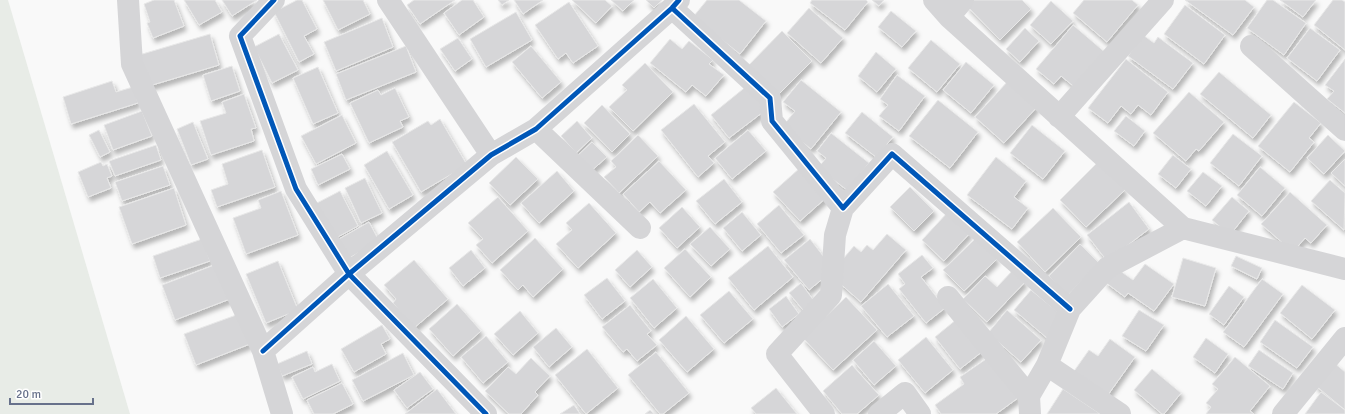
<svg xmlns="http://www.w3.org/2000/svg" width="1345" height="414" font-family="Signika,sans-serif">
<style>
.green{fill:#e8ece7}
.building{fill:#d6d6d8;stroke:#e8e8e8;filter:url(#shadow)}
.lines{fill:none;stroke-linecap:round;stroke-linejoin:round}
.minor{stroke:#d5d5d7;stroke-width:22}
.cycleway-casing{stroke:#fff;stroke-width:8}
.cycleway{stroke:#0057b8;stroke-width:5}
</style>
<defs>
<filter id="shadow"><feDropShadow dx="2.5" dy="4.5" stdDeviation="2" flood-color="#0004"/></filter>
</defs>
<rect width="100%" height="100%" fill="#f9f9f9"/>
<path class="green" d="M0,0H8L130,414H0Z"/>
<path class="building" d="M154,0H174L184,26L153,38L147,23L150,22L144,4Z
M184,0H215L222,12L199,25Z
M222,0H257L232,16Z
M297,0H302L317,29L304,36L314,54L299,62L274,12Z
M323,0H363L370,14L338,30Z
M414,0H455L420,24L407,5Z
M462,0H473L484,17L459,35L444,13Z
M498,0H509L502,5Z
M514,0H543L523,14Z
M572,0H605L612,6L596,23Z
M611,0H634L623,11Z
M646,0H662L654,8Z
M707,0H739L766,21L740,54L693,17Z
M812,0H866L868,2L845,30L810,3Z
M872,0H884L879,6Z
M973,0H1022L1031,9L1000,40L967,6Z
M1084,0H1132L1138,5L1107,42L1073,13Z
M1185,0H1245L1254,7L1233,35Z
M1267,0H1273L1306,23L1284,55L1247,28Z
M1280,0H1316L1303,17Z
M1333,0H1342L1345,2V50L1314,25Z
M1051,1L1073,21L1051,44L1030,25Z
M569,2L598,46L573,63L566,53L558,59L535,25Z
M1185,5L1225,35L1204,64L1164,34Z
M809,8L843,38L821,63L787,33Z
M891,11L916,31L902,47L878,27Z
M516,12L532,40L486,67L470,39Z
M382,18L393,47L336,71L324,42Z
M1073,25L1107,54L1077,89L1061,76L1054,84L1036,69Z
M1025,28L1039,41L1020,62L1006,49Z
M1310,28L1340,50L1317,81L1287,58Z
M782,31L812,61L776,97L746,68Z
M210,34L219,65L149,86L139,55Z
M279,34L298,70L272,83L254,47Z
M1143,35L1154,43L1158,37L1193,63L1173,89L1128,56Z
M458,38L472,59L455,71L440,49Z
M670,39L682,49L689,41L713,60L709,64L724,75L706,96L692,85L686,92L650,63Z
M931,40L960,64L937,92L908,68Z
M406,46L416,72L346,100L336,74Z
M531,46L561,82L542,98L512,62Z
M876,52L896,69L877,92L858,76Z
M1126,59L1168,92L1151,115L1138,105L1131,114L1121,106L1108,123L1088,108Z
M1345,59V113L1327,99L1334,91L1325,85Z
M966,62L994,85L971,113L943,90Z
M645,63L673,92L633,131L609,107L627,90L622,85Z
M232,66L240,91L211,101L203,75Z
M318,67L338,113L313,124L293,78Z
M1219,72L1271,115L1253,138L1200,94Z
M897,75L925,96L899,131L879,116L888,105L880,99Z
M801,80L841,112L811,149L783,126L795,111L783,102Z
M112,81L116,92L133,87L138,103L71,124L63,97Z
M1008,81L1037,107L1004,143L975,117Z
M748,85L767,109L729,138L711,115Z
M395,88L409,117L400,121L403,127L369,143L350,103L378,90L381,95Z
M1189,92L1224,122L1199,151L1196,149L1186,161L1153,133Z
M244,94L256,128L251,129L254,141L211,155L200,121L226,113L222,102Z
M938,100L978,132L950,168L909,136Z
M1294,102L1321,123L1309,138L1314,142L1290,172L1258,146Z
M694,104L725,142L708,156L714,163L698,177L661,130Z
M602,105L630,134L612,152L584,123Z
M142,111L152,136L113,150L104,125Z
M862,112L893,137L876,157L845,133Z
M342,115L356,143L316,164L301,136Z
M1126,116L1145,131L1134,146L1114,131Z
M440,119L467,165L421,192L392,142L428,121L431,125Z
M577,121L592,138L576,153L561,136Z
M193,122L208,159L191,165L177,129Z
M1032,125L1065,151L1043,179L1010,153Z
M99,130L110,152L100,157L89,135Z
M748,130L766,151L732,179L715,158Z
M831,133L869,163L847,190L818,168L826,158L817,151Z
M1233,134L1262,156L1239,186L1210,163Z
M638,135L658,156L619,193L604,177L616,167L611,161Z
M1328,135L1345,151L1324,174L1307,158Z
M592,142L607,157L590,172L576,157Z
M156,145L161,160L115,176L109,161Z
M262,150L275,187L217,207L211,190L228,184L222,164Z
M387,151L413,195L389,209L364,165Z
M342,154L350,169L318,185L311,169Z
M1173,155L1191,169L1176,188L1158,174Z
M516,157L538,179L510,205L489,183Z
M996,157L1026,181L1014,197L1028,208L1012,229L967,195Z
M1345,159V186L1331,173Z
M659,161L686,190L660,213L650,202L639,212L623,194Z
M101,162L103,166L107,164L112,176L107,178L111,188L88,197L78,172Z
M1098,162L1125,190L1086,227L1060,200Z
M163,166L170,185L122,201L115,182Z
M801,167L827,197L800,221L773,192Z
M1260,167L1285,188L1262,216L1237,195Z
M557,171L574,191L539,223L521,203Z
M1203,172L1222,186L1206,206L1187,191Z
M365,178L382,213L361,223L345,188Z
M724,179L742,202L715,224L696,201Z
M1330,180L1345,193L1344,230L1311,201Z
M910,187L934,211L914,231L890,207Z
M174,188L186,225L132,244L119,207Z
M281,191L298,235L246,254L233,218L261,208L258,200Z
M340,191L358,226L334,239L315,204Z
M1290,192L1327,225L1311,243L1305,238L1293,252L1261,224Z
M498,197L528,231L492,263L476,245L483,239L468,223Z
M1232,197L1249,211L1230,235L1212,220Z
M1129,202L1149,229L1107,261L1087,235Z
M589,203L616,233L578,268L556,244L572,230L566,223Z
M779,205L804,235L781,253L757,224Z
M682,207L700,227L677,248L659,228Z
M1053,208L1081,237L1045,272L1017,242Z
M742,212L761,235L742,251L723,228Z
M948,212L970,233L944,261L922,240Z
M369,222L379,241L349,258L339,239Z
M710,227L730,249L711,266L690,244Z
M887,234L906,250L861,302L836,280L837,266L854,246L861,252L867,245L873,250Z
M535,238L563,269L533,297L523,285L518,290L500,270Z
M976,238L997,259L964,291L943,270Z
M202,239L210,261L160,278L153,256Z
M810,239L827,261L831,272L809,290L784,260Z
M1080,244L1099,263L1068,295L1049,276Z
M768,246L793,277L754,310L728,278Z
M685,249L711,277L690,297L664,268Z
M471,250L485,268L463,286L449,268Z
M637,250L652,267L630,287L615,270Z
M922,255L933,268L921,277L945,308L926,323L899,289L905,284L898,274Z
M1236,256L1262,268L1257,279L1231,266Z
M1183,258L1216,268L1205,306L1172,297Z
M414,260L448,299L414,328L393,303L396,299L384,285Z
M278,261L298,310L266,323L246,274Z
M217,264L230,299L175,320L162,285Z
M1145,264L1174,284L1154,311L1128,293L1125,297L1105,282L1116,268L1133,280Z
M1013,270L1025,282L987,322L963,299L985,276L997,287Z
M607,278L625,301L602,319L584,295Z
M653,279L677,308L654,328L630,298Z
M1262,279L1283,294L1244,347L1223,332Z
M801,283L814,301L803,310L789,293Z
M888,284L914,316L887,337L861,306Z
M1302,285L1335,310L1312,339L1280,313Z
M1229,286L1244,297L1224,325L1209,314Z
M1031,290L1064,317L1047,338L1014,310Z
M729,291L753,319L724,343L700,315Z
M786,296L799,314L782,327L769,309Z
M846,297L877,330L833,370L803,338Z
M457,304L481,331L453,356L429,329Z
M630,305L651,331L647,334L657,345L637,361L627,349L623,352L602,327Z
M1007,310L1041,340L1021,362L988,333Z
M1139,310L1164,325L1146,351L1122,336Z
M520,311L538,333L513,355L494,334Z
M239,314L250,344L196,365L184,334Z
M686,316L714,349L687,372L659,340Z
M957,319L983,351L960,369L935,337Z
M1275,320L1313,347L1297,368L1260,342Z
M382,325L390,339L381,344L386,354L354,372L341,349Z
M556,328L572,347L549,367L533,347Z
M486,336L508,362L483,383L461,357Z
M926,337L953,370L925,393L898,360Z
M1206,338L1228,354L1215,373L1193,357Z
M1110,339L1135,357L1105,399L1072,374L1089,350L1098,356Z
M874,341L896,366L874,385L853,360Z
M587,349L618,388L586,414L555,375Z
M1259,350L1293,373L1283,389L1248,366Z
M307,351L312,364L282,376L277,364Z
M656,352L689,393L663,414H660L628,375Z
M403,353L414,375L363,401L352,380Z
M989,357L1018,398L996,414H941L935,405L964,384L960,377Z
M1235,357L1270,386L1250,411L1254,414H1206L1211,407L1206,403L1218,389L1212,384Z
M531,358L550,376L535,392L538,395L521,414H509L485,391L508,367L516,374Z
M1333,362L1345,372V410L1315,385Z
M332,364L340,381L303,399L292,377L313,367L315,372Z
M852,365L879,395L857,414H842L823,391Z
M1152,369L1181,393L1164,414H1162L1134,390Z
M420,372L433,389L407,408L394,390Z
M342,383L353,404L333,414H314L307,400Z
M776,388L797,414H756L751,408Z
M437,389L456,414H405Z
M1063,389L1099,413V414H1047Z
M1321,392L1345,410V414H1305Z
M574,405L580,414H560Z
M650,410L654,414H645Z"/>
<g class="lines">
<path class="minor" d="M128,0L132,64L263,351L282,414
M274,0L240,36L296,189L349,274L486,414
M388,0L491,155
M934,0L949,17L1183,228
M672,8L770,98L772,121L843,208L892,154L1070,309
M949,17L963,0
M1251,46L1345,130
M1059,117L1163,0
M536,129L640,228
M948,297L1029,396
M263,351L349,274L491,155L536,129L672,8L679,0
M1047,365L1120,414
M824,414L777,354L831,295L835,235L843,208
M879,414L905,393L920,414
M1030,414L1029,396L1047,365L1070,309L1107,268L1183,228L1345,269
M1283,414L1345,338"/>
<defs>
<path id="cycleway" d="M274,0L240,36L296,189L349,274L486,414
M672,8L770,98L772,121L843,208L892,154L1070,309
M263,351L349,274L491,155L536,129L672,8L679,0"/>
</defs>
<use href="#cycleway" class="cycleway-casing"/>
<use href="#cycleway" class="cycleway"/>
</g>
<path d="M10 398v6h83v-6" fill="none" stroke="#67718b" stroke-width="2"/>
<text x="16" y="398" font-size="12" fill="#67718b" stroke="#ffffff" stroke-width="3" paint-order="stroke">20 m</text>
</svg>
